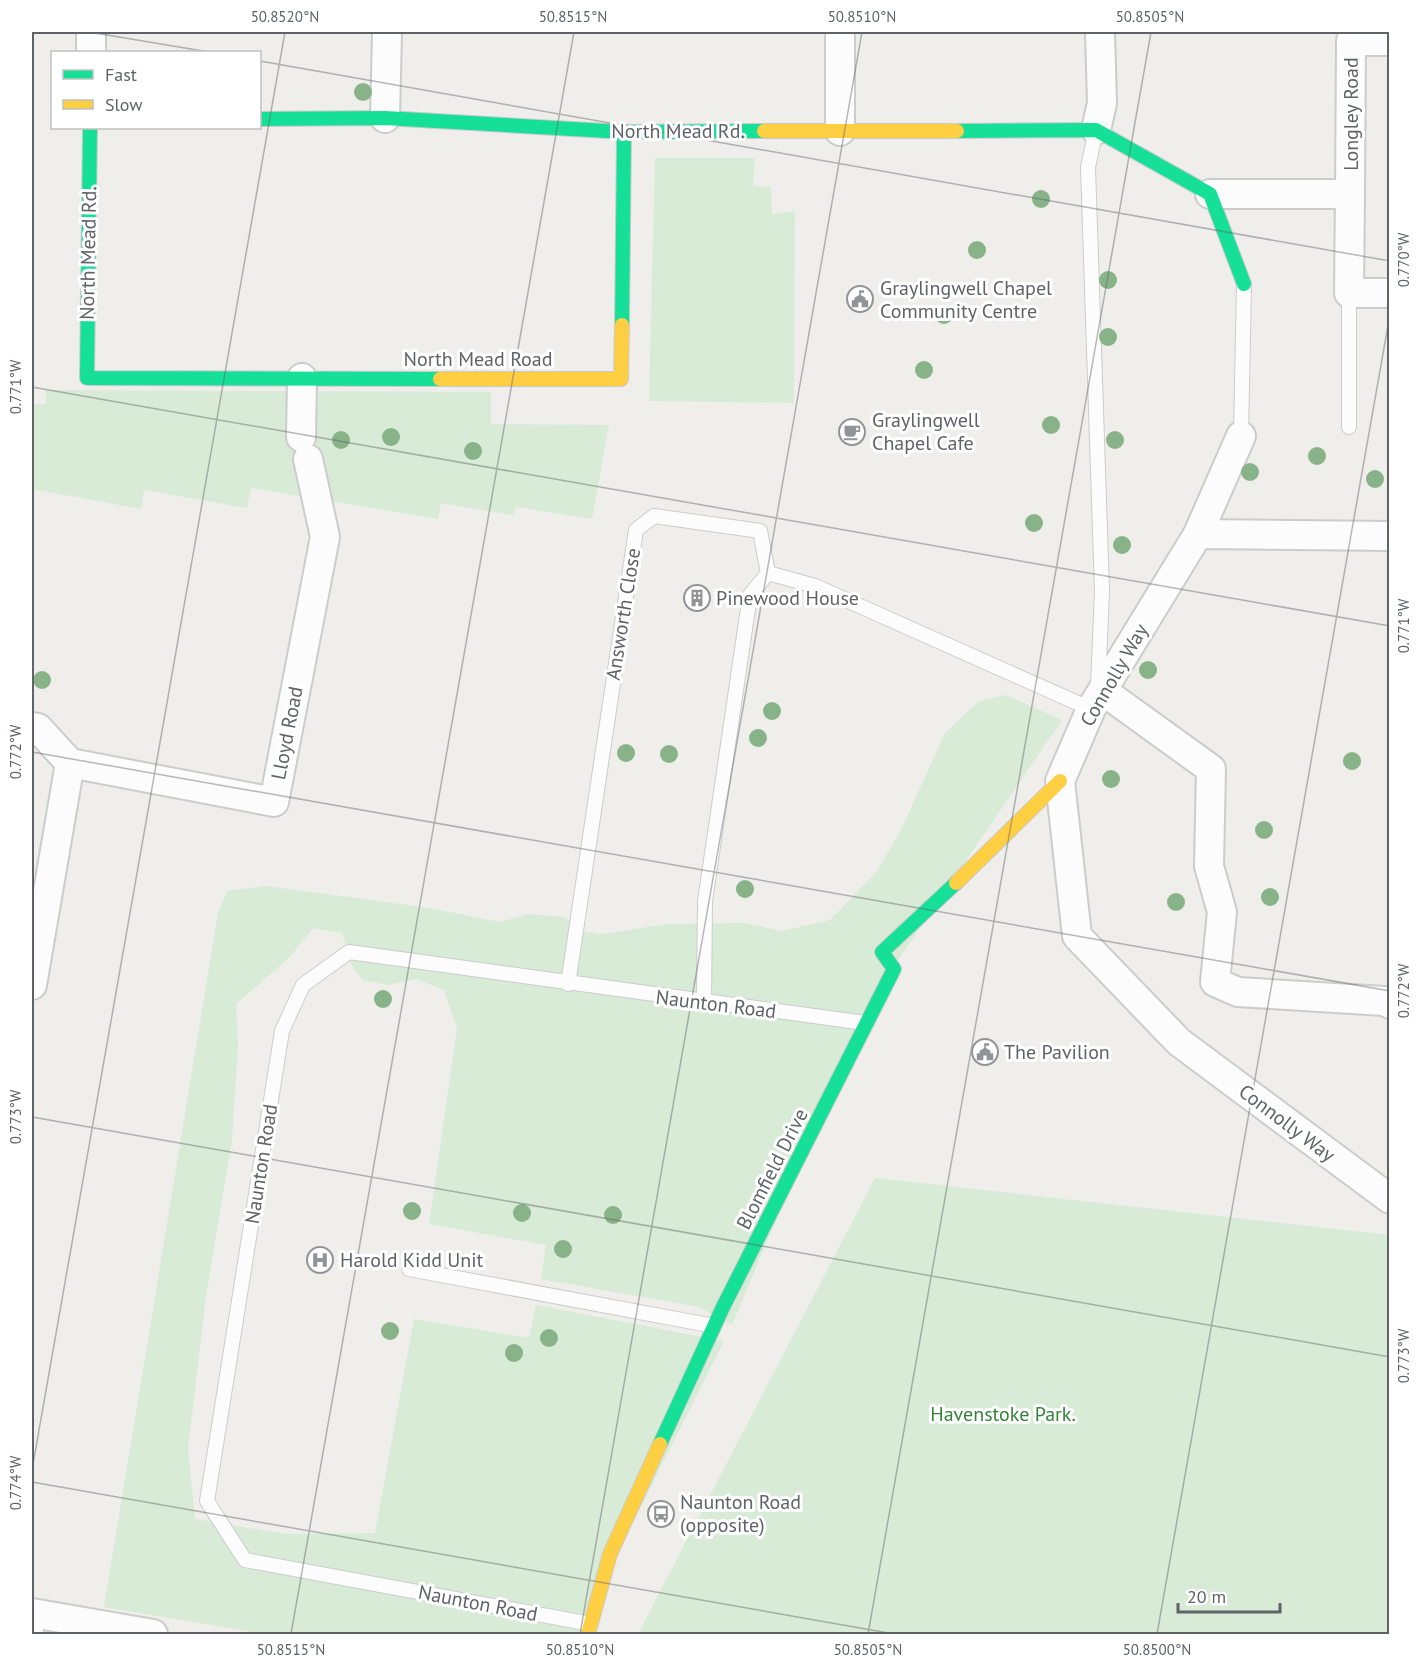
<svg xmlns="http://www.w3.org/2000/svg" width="1421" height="1666" font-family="'PT Sans',sans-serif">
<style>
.green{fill:#d8ebd6}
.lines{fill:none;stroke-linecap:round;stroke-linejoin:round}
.lane-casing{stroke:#cbcccc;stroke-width:16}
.street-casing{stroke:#cbcccc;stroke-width:32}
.fast-casing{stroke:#cacacb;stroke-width:16}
.slow-casing{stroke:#cacacb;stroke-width:16}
.lane{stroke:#fdfcfc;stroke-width:14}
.street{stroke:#fdfcfc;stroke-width:28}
.fast{stroke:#16e098;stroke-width:14}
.slow{stroke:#ffcf43;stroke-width:14}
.tree{fill:#88b388}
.ticks{fill:none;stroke:#5f6368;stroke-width:1.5;stroke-opacity:0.45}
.labels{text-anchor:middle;stroke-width:6;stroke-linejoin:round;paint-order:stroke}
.street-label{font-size:20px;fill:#5f6368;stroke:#fff}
.poi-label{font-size:20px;fill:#5f6368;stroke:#fff;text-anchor:start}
.park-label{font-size:20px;fill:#348238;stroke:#fff}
.neatline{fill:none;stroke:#5f6368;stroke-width:2}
.ticks-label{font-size:15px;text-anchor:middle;fill:#5f6368}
</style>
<rect width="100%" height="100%" fill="#efeeea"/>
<path class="green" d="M655,158H755L753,186L771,187L772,214L795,211L794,403L649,401Z
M46,390L491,392V424L609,425L592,519L516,507L513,515L441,503L438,519L251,488L247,508L144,490L141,509L32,489V404H46Z
M1006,695L1062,720L862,1013L732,1325L699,1307L541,1279L546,1245L429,1224L457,1028L444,990L416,979L388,985L363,980L353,968L342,933L313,928L289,958L236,1004L238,1046L232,1140L206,1297L188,1449L195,1519L285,1534L375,1533L414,1319L529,1338L536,1305L724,1341L577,1634H265L104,1607L218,913L227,891L266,886L430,908L500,922L529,914L564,917L586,932L604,934L667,924L745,923L782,931L830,920L877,871L901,830L945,733L979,701Z
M875,1178L1389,1235V1634H638Z"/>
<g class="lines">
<defs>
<path id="lane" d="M1096,130L1088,167L1102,591L1098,686
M1349,293V427
M1241,436L1244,284
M768,573L815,586L1091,709
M568,984L636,530L654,516L760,531L768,573L750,595L705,901L704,1003
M409,1269L714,1326
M591,1624L245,1560L207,1501L282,1031L303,985L349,952L865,1023
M35,1634L39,1615"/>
<path id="street" d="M91,52V32
M385,118L387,32
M1096,130L1102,103L1100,32
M840,131V32
M1210,194H1350L1351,41H1390
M1350,194L1349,293H1390
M1241,436L1198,534L1091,709L1060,781L1077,936L1179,1042L1390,1199
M301,437L302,378
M1198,534L1390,536
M1103,691L1211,769L1209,866L1222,912L1215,982L1238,992L1384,1001L1390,1004
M32,727L38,728L70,763
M32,985L70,763L274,802L325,537L308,459
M32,1613L153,1634"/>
<path id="fast" d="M260,119L385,118L624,132L764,131
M90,128L87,378L440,379
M957,131L1096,130L1210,194L1244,284
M622,325L624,132
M660,1444L723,1307L894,969L882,952L956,883"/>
<path id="slow" d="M764,131H957
M440,379H621L622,325
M956,883L1060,781
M588,1634L610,1554L660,1444"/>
</defs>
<use href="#lane" class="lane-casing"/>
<use href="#street" class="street-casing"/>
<use href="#fast" class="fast-casing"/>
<use href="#slow" class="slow-casing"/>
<use href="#lane" class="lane"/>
<use href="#street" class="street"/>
<use href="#fast" class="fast"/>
<use href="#slow" class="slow"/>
</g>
<g class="tree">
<circle cx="363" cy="92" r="9"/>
<circle cx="1041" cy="199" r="9"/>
<circle cx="977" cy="250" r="9"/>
<circle cx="1108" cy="280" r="9"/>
<circle cx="944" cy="315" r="9"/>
<circle cx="1108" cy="337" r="9"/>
<circle cx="924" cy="370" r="9"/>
<circle cx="1051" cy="425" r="9"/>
<circle cx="391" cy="437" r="9"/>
<circle cx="341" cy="440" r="9"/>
<circle cx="1115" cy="440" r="9"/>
<circle cx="473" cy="451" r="9"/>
<circle cx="1317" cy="456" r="9"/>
<circle cx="1250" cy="472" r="9"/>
<circle cx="1375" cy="479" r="9"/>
<circle cx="1034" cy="523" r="9"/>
<circle cx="1122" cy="545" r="9"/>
<circle cx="1148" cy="670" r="9"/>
<circle cx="42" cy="680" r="9"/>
<circle cx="772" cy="711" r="9"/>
<circle cx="758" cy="738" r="9"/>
<circle cx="626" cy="753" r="9"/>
<circle cx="669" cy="754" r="9"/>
<circle cx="1352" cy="761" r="9"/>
<circle cx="1111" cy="779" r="9"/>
<circle cx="1264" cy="830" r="9"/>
<circle cx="745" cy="889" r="9"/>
<circle cx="1270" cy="897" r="9"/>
<circle cx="1176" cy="902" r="9"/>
<circle cx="383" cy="999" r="9"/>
<circle cx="412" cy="1211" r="9"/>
<circle cx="522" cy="1213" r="9"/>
<circle cx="613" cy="1215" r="9"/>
<circle cx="563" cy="1249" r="9"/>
<circle cx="390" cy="1331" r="9"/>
<circle cx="549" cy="1338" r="9"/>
<circle cx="514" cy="1353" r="9"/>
</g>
<path class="ticks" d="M89,32L209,52M260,61L1390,261M32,387L1390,626M32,752L1390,991M32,1117L1390,1357M32,1470L285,32M32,1482L894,1634M291,1634L574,32M580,1634L862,32M868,1634L1151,32M1157,1634L1390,314"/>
<defs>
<symbol id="civic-ring" viewBox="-11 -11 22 22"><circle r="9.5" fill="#fff" stroke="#919496" stroke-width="1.5"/><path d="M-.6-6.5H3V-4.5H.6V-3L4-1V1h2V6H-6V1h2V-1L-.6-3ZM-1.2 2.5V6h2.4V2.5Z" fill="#919496"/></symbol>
<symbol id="cafe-ring" viewBox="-11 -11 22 22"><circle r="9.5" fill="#fff" stroke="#919496" stroke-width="1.5"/><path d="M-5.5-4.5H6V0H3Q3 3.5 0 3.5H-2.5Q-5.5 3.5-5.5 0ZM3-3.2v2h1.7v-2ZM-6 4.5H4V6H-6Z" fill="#919496"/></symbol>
<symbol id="building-ring" viewBox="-11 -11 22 22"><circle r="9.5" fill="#fff" stroke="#919496" stroke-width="1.5"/><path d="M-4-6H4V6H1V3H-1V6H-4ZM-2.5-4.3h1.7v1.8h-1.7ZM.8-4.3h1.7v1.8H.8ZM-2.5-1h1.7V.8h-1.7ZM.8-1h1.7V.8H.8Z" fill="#919496"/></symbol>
<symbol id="hospital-ring" viewBox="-11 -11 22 22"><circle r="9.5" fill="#fff" stroke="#919496" stroke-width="1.5"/><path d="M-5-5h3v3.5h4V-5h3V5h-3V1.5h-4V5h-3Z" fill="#919496"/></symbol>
<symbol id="bus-ring" viewBox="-11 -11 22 22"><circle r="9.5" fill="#fff" stroke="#919496" stroke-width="1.5"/><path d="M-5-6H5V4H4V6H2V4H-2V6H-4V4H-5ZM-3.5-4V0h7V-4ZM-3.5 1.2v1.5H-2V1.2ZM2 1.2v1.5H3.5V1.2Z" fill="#919496"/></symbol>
</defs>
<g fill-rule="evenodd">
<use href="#civic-ring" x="845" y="284" width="30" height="30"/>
<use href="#cafe-ring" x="837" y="417" width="30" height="30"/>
<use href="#building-ring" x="682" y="583" width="30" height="30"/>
<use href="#civic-ring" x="970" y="1037" width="30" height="30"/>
<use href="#hospital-ring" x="305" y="1245" width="30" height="30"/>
<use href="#bus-ring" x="646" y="1499" width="30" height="30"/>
</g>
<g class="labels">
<g class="street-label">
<text transform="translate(1351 114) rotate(-90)" y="7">Longley Road</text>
<text x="678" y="138">North Mead Rd.</text>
<text transform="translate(88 253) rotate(-89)" y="7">North Mead Rd.</text>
<text x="478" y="366">North Mead Road</text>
<text transform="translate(623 614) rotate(-81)" y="7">Answorth Close</text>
<text transform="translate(1114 675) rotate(-60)" y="7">Connolly Way</text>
<text transform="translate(287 733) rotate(-79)" y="7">Lloyd Road</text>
<text transform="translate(716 1004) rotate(7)" y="7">Naunton Road</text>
<text transform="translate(1287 1123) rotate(37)" y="7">Connolly Way</text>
<text transform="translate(261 1164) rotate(-81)" y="7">Naunton Road</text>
<text transform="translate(772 1169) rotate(-63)" y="7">Blomfield Drive</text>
<text transform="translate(478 1603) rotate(11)" y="7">Naunton Road</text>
</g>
<g class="poi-label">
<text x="880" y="295">Graylingwell Chapel<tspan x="880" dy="23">Community Centre</tspan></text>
<text x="872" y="427">Graylingwell<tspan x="872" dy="23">Chapel Cafe</tspan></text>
<text x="716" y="605">Pinewood House</text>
<text x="1004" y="1059">The Pavilion</text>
<text x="340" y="1267">Harold Kidd Unit</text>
<text x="680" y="1509">Naunton Road<tspan x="680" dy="23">(opposite)</tspan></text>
</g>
<g class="park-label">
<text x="1003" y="1421">Havenstoke Park.</text>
</g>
</g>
<rect width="1421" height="1666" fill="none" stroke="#ffffff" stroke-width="66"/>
<rect x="51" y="51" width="210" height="78" fill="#ffffff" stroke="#bfc1c3" stroke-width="1.5"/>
<rect x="63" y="70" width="30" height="9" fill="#16e098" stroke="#bfc1c3" stroke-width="1.5"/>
<text x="105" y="81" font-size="18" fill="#5f6368">Fast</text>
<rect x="63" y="100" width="30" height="9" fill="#ffcf43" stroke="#bfc1c3" stroke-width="1.5"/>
<text x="105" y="111" font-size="18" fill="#5f6368">Slow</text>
<path d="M1178 1603v9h102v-9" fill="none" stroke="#5f6368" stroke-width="3"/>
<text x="1187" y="1603" font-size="18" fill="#5f6368" stroke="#ffffff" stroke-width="4.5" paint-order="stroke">20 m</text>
<rect x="33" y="33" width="1355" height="1600" class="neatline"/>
<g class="ticks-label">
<text x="285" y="22">50.8520°N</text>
<text x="573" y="22">50.8515°N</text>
<text x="862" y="22">50.8510°N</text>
<text x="1150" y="22">50.8505°N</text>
<text transform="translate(1404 260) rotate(-90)" y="5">0.770°W</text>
<text transform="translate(16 387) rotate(-90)" y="5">0.771°W</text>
<text transform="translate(1404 626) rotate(-90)" y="5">0.771°W</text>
<text transform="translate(16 752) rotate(-90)" y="5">0.772°W</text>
<text transform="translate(1404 991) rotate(-90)" y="5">0.772°W</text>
<text transform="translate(16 1117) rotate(-90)" y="5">0.773°W</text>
<text transform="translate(1404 1356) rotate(-90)" y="5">0.773°W</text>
<text transform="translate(16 1483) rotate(-90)" y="5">0.774°W</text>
<text x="291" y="1655">50.8515°N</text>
<text x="580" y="1655">50.8510°N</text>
<text x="868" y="1655">50.8505°N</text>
<text x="1157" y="1655">50.8500°N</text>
</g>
</svg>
